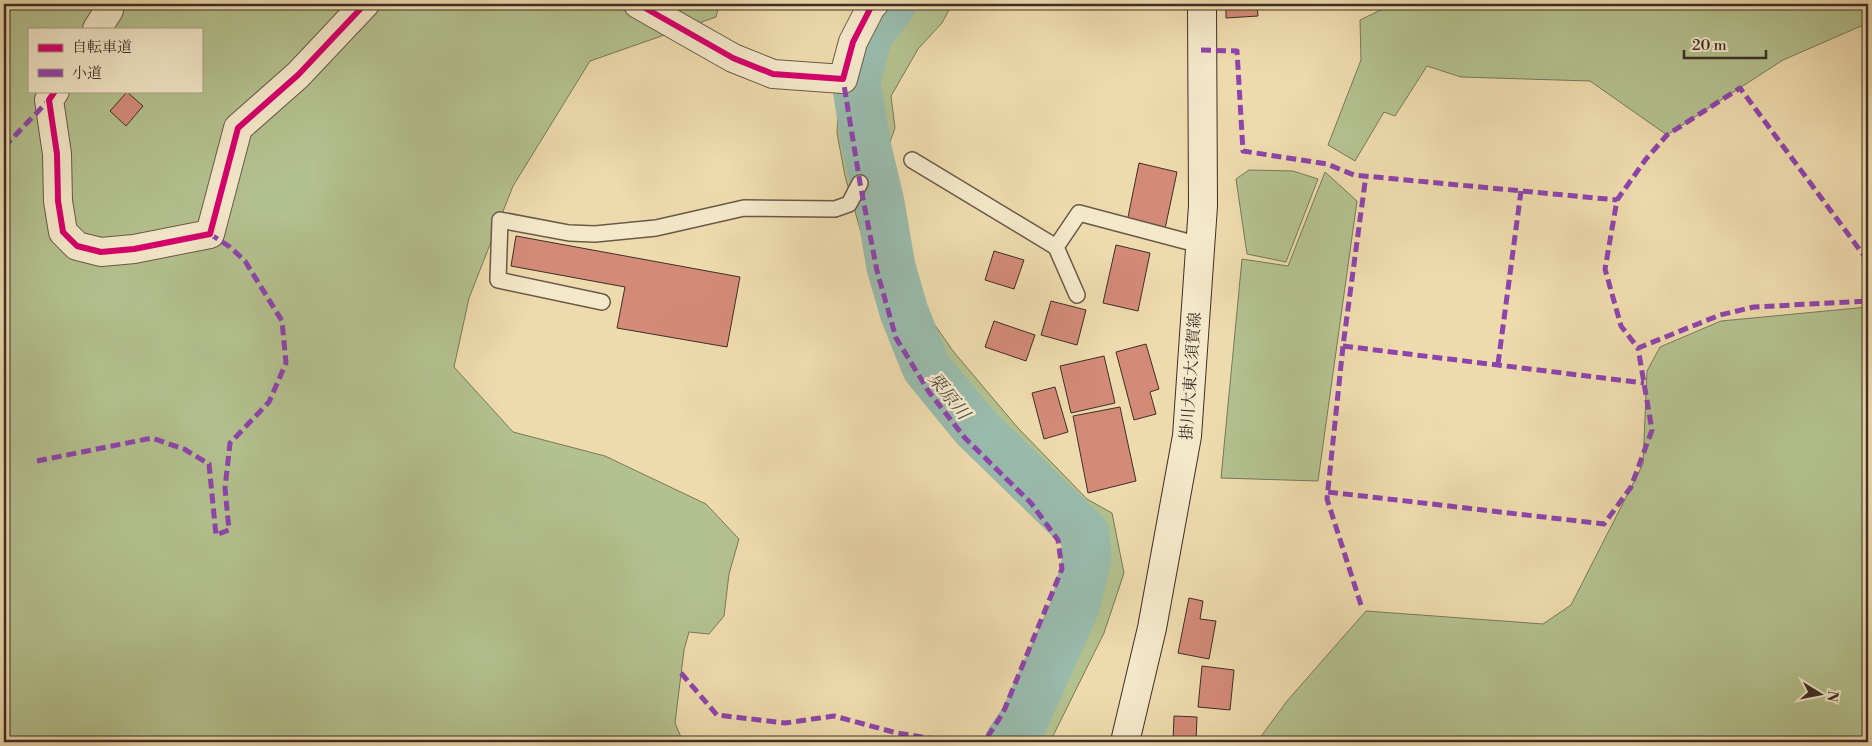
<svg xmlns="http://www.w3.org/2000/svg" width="1872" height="746" font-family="'Libre Bodoni','Noto Serif JP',serif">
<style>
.green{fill:#b3c18e;stroke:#78785b;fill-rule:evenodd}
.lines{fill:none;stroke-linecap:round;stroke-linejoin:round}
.river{stroke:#99bbad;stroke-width:49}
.building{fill:#d38b78;stroke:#3e2e28}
.service-casing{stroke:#6a5949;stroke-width:18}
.minor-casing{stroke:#6a5949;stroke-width:30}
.secondary-casing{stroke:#3e2e28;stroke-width:30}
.service{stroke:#f4e8ca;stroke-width:15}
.minor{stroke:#f4e8ca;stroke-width:28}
.secondary{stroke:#f4e8ca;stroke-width:28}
.quiet{stroke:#8e44ad;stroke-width:5;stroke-dasharray:10 5;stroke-linecap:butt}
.cycleway-casing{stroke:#f4e8ca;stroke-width:9}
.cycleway{stroke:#d6006c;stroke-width:6}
.labels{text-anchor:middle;stroke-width:5;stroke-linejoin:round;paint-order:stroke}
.street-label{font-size:16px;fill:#3e2e28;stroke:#f4e8ca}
.water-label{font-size:18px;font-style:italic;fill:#504a43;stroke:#f4e8ca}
</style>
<rect width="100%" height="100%" fill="#eedbad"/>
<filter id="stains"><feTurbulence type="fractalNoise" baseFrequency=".004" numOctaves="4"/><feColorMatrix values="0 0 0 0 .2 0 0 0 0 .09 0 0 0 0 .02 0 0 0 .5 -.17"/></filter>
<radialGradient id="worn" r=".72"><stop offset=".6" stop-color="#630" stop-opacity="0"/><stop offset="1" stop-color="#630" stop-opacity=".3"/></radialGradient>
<path class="green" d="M4,4H719L716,17L590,61L513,186L469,298L454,367L513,432L605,456L706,504L739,539L729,574L724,616L709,634L689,632L684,650L675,723L683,742H4ZM29,29H201V91H29Z
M879,4H952L942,23L918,49L891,96L895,128L884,159L907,263L923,308L953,351L1018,428L1087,499L1112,513L1124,573L1104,633L1050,742H992L998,735L1041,634L1067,563L1062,535L1022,487L947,415L896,327L862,236L845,176L837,133L839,81Z
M1393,4H1868V23L1783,60L1667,135L1590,81L1461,77L1427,66L1395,116L1384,112L1355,161L1328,145L1361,60L1360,20Z
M1249,170L1293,171L1318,179L1286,262L1247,254L1236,179Z
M1325,172L1357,201L1318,481L1221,478L1242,259L1288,266Z
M1868,307V742H1257L1287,701L1366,611L1543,624L1571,605L1643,464L1647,371L1660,347L1721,321Z"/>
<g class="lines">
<path class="river" d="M892,4L868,35L856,82L866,144L880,203L891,267L904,312L926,367L975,427L1085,534L1087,559L1075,607L1024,720L1009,742"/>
</g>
<path class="building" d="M1226,4H1257L1258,16L1226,18Z
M127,92L143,106L126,126L110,111Z
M1139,163L1177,172L1165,229L1127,222Z
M516,236L740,277L727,347L617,328L625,287L511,266Z
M1116,245L1150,253L1138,311L1103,303Z
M994,251L1024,260L1014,289L985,280Z
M1051,301L1086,310L1077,345L1041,335Z
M994,321L1035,335L1026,361L985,347Z
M1146,344L1159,389L1150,392L1156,414L1134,420L1116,352Z
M1104,356L1115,403L1071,413L1060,366Z
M1055,387L1068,432L1044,439L1032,393Z
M1120,407L1136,481L1088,493L1073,416Z
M1189,598L1203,601L1200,619L1216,621L1209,659L1178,653Z
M1202,666L1234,670L1230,710L1198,707Z
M1174,716L1197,717L1196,742L1173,741Z"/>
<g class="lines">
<defs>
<path id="service" d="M912,160L1056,247
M1077,295L1056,247L1079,213L1200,245
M602,302L498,280L500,220L569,233L595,234L656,228L744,208L835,209L849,204L860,183"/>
<path id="minor" d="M638,4L733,58L773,74L843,79L853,42L871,7L874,4
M97,29L109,10L110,4
M55,91L49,100L57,154L58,201L63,232L77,246L101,252L134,249L210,234L238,128L298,75L365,4"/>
<path id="secondary" d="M1125,742L1152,628L1187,436L1203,206L1202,4"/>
</defs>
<use href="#service" class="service-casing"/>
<use href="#minor" class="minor-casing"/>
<use href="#secondary" class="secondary-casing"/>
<use href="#service" class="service"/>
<use href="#minor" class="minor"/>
<use href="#secondary" class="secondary"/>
<path class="quiet" d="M1201,50L1237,51L1243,151L1327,164L1354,175L1617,200
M4,147L49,100
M1868,261L1740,88L1667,135L1646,159L1617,200L1605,269L1621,326L1638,348L1720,315L1754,307L1868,301
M1343,346L1644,383
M1498,364L1521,191
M37,461L152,438L184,449L209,464L216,535L229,530L225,488L230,443L269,402L286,363L282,321L245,261L230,247L210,234
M1328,492L1604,524L1631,487L1652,430L1638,348
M1361,605L1327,499L1343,346L1366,175
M681,673L717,715L785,723L834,716L897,733L941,740L970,742L988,736L1003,713L1062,569L1058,540L1031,503L965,438L929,392L896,338L877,271L860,183L843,79"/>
<defs>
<path id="cycleway" d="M638,4L733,58L773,74L843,79L853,42L871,7L874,4
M55,91L49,100L57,154L58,201L63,232L77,246L101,252L134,249L210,234L238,128L298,75L365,4"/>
</defs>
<use href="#cycleway" class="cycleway-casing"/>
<use href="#cycleway" class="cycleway"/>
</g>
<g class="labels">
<g class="street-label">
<text transform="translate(1190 376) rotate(-86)" y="6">掛川大東大須賀線</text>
</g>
<g class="water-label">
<text transform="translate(949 396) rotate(51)" y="6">栗原川</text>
</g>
</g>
<rect width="1872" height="746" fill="none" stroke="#eedbad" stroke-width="20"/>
<rect x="5" y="5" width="1862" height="736" fill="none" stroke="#3e2e28" stroke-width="2.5"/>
<rect x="10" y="10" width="1852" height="726" fill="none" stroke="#3e2e28"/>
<rect x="28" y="28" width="175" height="65" fill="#f4e8ca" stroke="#ab9e89"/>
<rect x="38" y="44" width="25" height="8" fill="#d6006c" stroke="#ab9e89"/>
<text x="72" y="52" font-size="15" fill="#3e2e28">自転車道</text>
<rect x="38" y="69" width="25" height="8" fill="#8e44ad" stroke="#ab9e89"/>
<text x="72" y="78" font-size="15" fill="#3e2e28">小道</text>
<g transform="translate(1820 694) rotate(100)" stroke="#f4e8ca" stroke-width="4" paint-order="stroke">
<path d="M0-4L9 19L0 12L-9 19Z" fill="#3e2e28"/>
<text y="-8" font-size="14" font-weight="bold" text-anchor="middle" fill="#3e2e28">N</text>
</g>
<path d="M1684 50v8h82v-8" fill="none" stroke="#3e2e28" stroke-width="2.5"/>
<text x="1692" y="50" font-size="15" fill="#3e2e28" stroke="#f4e8ca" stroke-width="4" paint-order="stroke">20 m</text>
<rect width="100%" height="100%" filter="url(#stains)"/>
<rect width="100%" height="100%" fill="url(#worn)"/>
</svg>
